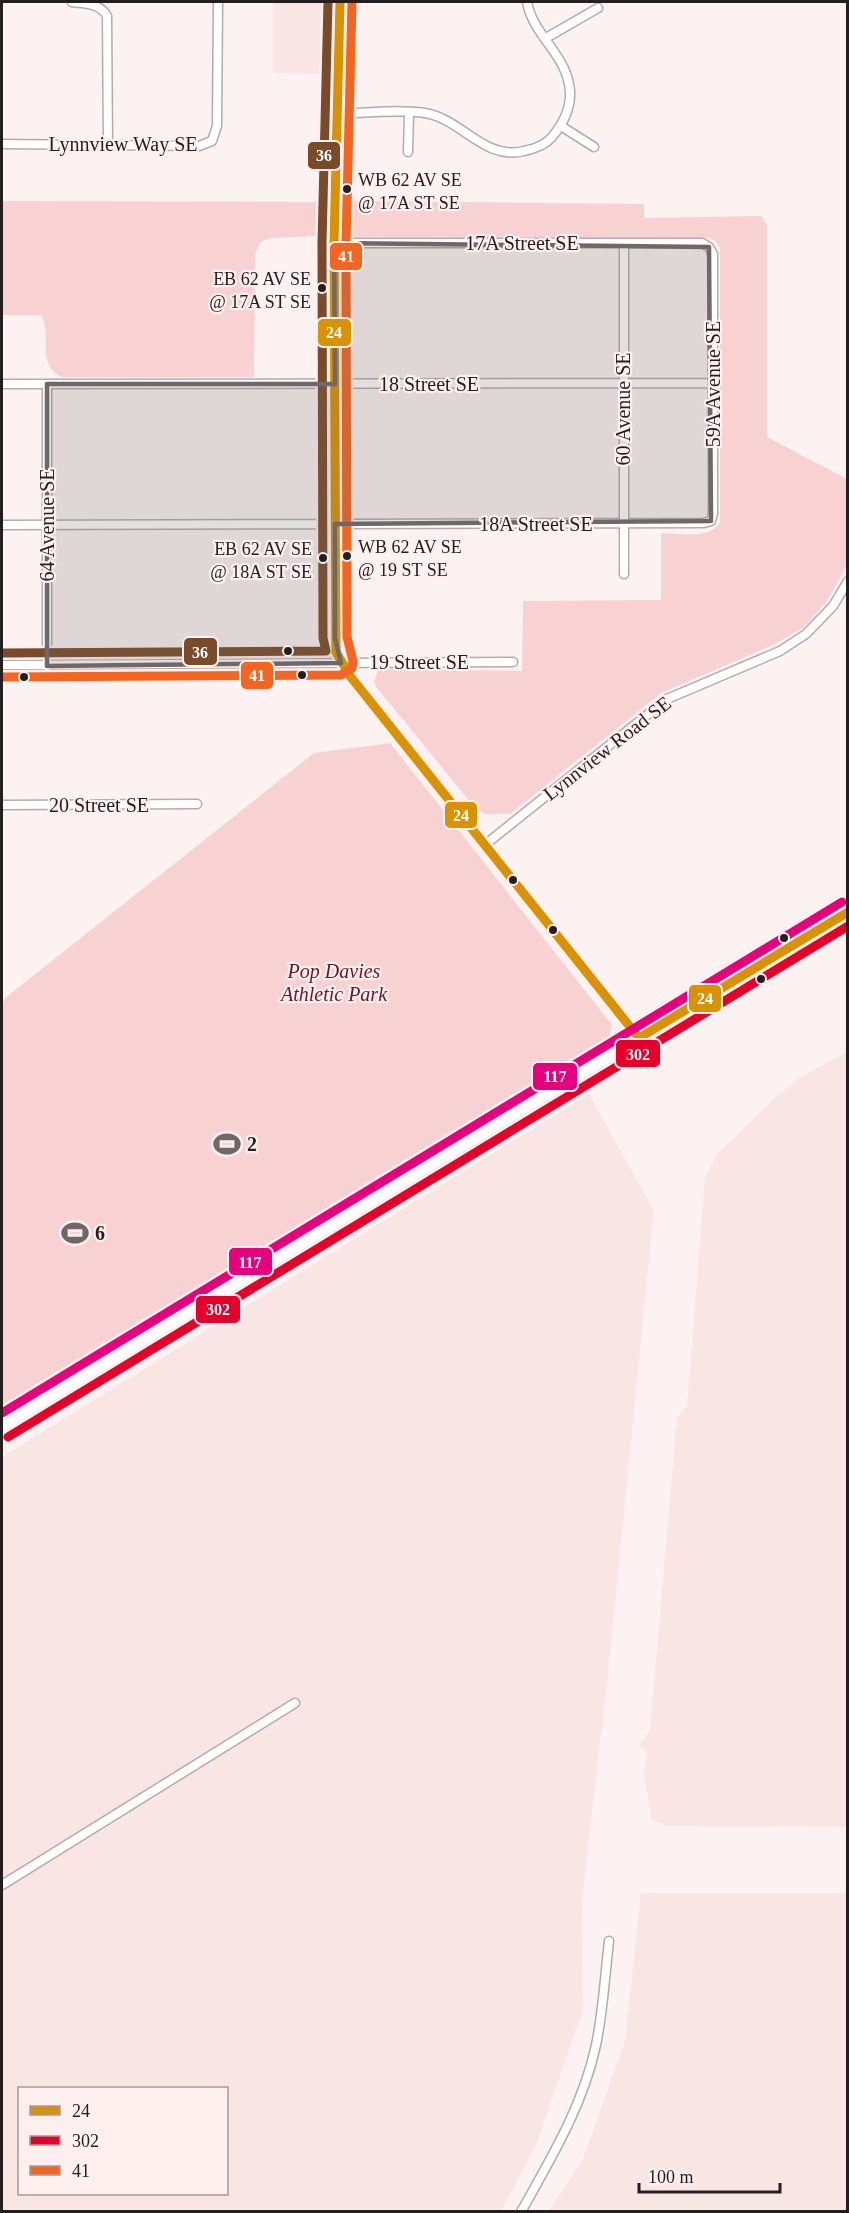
<svg xmlns="http://www.w3.org/2000/svg" width="849" height="2213" font-family="'Times New Roman',serif">
<style>
.built{fill:#fae5e5;fill-rule:evenodd}
.green{fill:#f8d1d2}
.lines{fill:none;stroke-linecap:round;stroke-linejoin:round}
.minor-casing{stroke:#b4acac;stroke-width:11}
.tertiary-casing{stroke:#b4acac;stroke-width:14}
.minor{stroke:#fffdfd;stroke-width:8}
.tertiary{stroke:#fffdfd;stroke-width:10}
.bus-1-casing{stroke:#ffefef;stroke-width:14}
.bus-2-casing{stroke:#ffefef;stroke-width:14}
.bus-3-casing{stroke:#ffefef;stroke-width:14}
.bus-4-casing{stroke:#ffefef;stroke-width:14}
.bus-5-casing{stroke:#ffefef;stroke-width:14}
.bus-1{stroke:#d89204;stroke-width:9}
.bus-2{stroke:#e4002b;stroke-width:9}
.bus-3{stroke:#f26522;stroke-width:9}
.bus-4{stroke:#7a4b2a;stroke-width:9}
.bus-5{stroke:#e5007d;stroke-width:9}
.marked{fill:#706868;fill-opacity:0.2;stroke:#706868;stroke-width:4.5;stroke-linejoin:round}
.bus-dot{fill:#251e1e;stroke:#ffefef;stroke-width:2}
.labels{text-anchor:middle;stroke-width:4.5;stroke-linejoin:round;paint-order:stroke}
.bus-label{font-size:18px;fill:#251e1e;stroke:#ffefef;text-anchor:start}
.street-label{font-size:20px;fill:#251e1e;stroke:#ffefef}
.park-label{font-size:20px;font-style:italic;fill:#6c1522;stroke:#ffefef}
.poi-label{font-size:20px;font-weight:bold;fill:#251e1e;stroke:#ffefef;text-anchor:start}
.line-badge{stroke:#ffefef;stroke-width:2}
.badge-label{font-size:16px;text-anchor:middle;font-weight:bold;fill:#fff}
</style>
<rect width="100%" height="100%" fill="#fcf2f2"/>
<path class="built" d="M273,2H325V74L273,73Z
M847,1052V1827L668,1826L652,1820L644,1774L647,1753L639,1744L650,1731L677,1418L687,1406L705,1178L717,1154L773,1100L799,1078Z
M589,1094L654,1211L607,1683L582,1900L583,2009L537,2143L501,2211L2,2212V1457ZM20,2088H226V2194H20Z
M641,1893H847V2211H549L583,2159L625,2041Z"/>
<path class="green" d="M2,201L320,202V236L270,238L261,242L255,254L254,377H62C35,365 53,336 41,315H2Z
M353,201L644,204V218L761,216L767,225V437L847,479V565L827,601L804,627L775,644L661,693L510,814H485L472,804L377,688L374,682L378,669L522,671L523,601L661,600V533C679,533 708,540 720,523V248L715,241L708,238L355,237L350,234Z
M390,743L612,1025L608,1042L2,1406V1005L5,998L314,753Z"/>
<g class="lines">
<defs>
<path id="minor" d="M72,2C85,4 100,3 107,16L108,145
M340,2L334,243L336,652L350,676L639,1038
M546,38L598,8
M338,114C366,113 397,109 425,113C462,119 484,161 524,151C534,149 546,144 552,137C563,124 571,108 570,91C567,54 533,36 527,2
M561,126L594,147
M2,144L199,146L212,141L217,126L218,2
M408,152L409,112
M2,384L713,383
M47,384V666
M2,525L704,523L711,521L713,514V254L709,247L702,243H334
M624,574V243
M2,665L513,662
M2,805L197,804
M486,844L667,699L780,651L806,634L833,606L848,581
M2,1885L295,1703
M521,2212C551,2158 583,2106 596,2045C603,2012 605,1975 609,1941"/>
<path id="tertiary" d="M2,1427L848,912"/>
</defs>
<use href="#minor" class="minor-casing"/>
<use href="#tertiary" class="tertiary-casing"/>
<use href="#minor" class="minor"/>
<use href="#tertiary" class="tertiary"/>
<defs>
<path id="bus-1" d="M340,2L334,243L336,652L350,676L639,1038
M639,1038L848,912"/>
<path id="bus-2" d="M8,1437L848,926"/>
<path id="bus-3" d="M2,677L341,675L352,668L353,661L347,637L346,243L352,2"/>
<path id="bus-4" d="M2,653L326,651L323,638L322,243L328,2"/>
<path id="bus-5" d="M2,1413L842,902"/>
</defs>
<use href="#bus-1" class="bus-1-casing"/>
<use href="#bus-2" class="bus-2-casing"/>
<use href="#bus-3" class="bus-3-casing"/>
<use href="#bus-4" class="bus-4-casing"/>
<use href="#bus-5" class="bus-5-casing"/>
<use href="#bus-1" class="bus-1"/>
<use href="#bus-2" class="bus-2"/>
<use href="#bus-3" class="bus-3"/>
<use href="#bus-4" class="bus-4"/>
<use href="#bus-5" class="bus-5"/>
</g>
<path class="marked" d="M334,243L709,247L711,521L335,524V638L341,663L47,666V384H335Z"/>
<defs>
<symbol id="stadium-bare" viewBox="-9 -9 18 18"><path d="M0-5a6.5 5 0 1 0 0 10a6.5 5 0 1 0 0-10ZM-3.5-1.8h7v3.6h-7Z" fill="#706868" stroke="#ffefef" stroke-width="2.5" paint-order="stroke"/></symbol>
</defs>
<g fill-rule="evenodd">
<use href="#stadium-bare" x="208" y="1125" width="38" height="38"/>
<use href="#stadium-bare" x="56" y="1214" width="38" height="38"/>
</g>
<g class="bus-dot">
<circle cx="347" cy="189" r="5"/>
<circle cx="322" cy="288" r="5"/>
<circle cx="347" cy="556" r="5"/>
<circle cx="323" cy="558" r="5"/>
<circle cx="288" cy="651" r="5"/>
<circle cx="302" cy="675" r="5"/>
<circle cx="24" cy="677" r="5"/>
<circle cx="513" cy="880" r="5"/>
<circle cx="553" cy="930" r="5"/>
<circle cx="784" cy="938" r="5"/>
<circle cx="761" cy="979" r="5"/>
</g>
<g class="labels">
<g class="bus-label">
<text x="358" y="186">WB 62 AV SE<tspan x="358" dy="23">@ 17A ST SE</tspan></text>
<text x="311" y="285" text-anchor="end">EB 62 AV SE<tspan x="311" dy="23">@ 17A ST SE</tspan></text>
<text x="358" y="553">WB 62 AV SE<tspan x="358" dy="23">@ 19 ST SE</tspan></text>
<text x="312" y="555" text-anchor="end">EB 62 AV SE<tspan x="312" dy="23">@ 18A ST SE</tspan></text>
</g>
<g class="street-label">
<text x="123" y="151">Lynnview Way SE</text>
<text x="522" y="250">17A Street SE</text>
<text x="429" y="391">18 Street SE</text>
<text transform="translate(713 384) rotate(-90)" y="7">59A Avenue SE</text>
<text transform="translate(623 409) rotate(-90)" y="7">60 Avenue SE</text>
<text x="536" y="531">18A Street SE</text>
<text transform="translate(47 525) rotate(-90)" y="7">64 Avenue SE</text>
<text x="419" y="669">19 Street SE</text>
<text transform="translate(607 748) rotate(-38)" y="7">Lynnview Road SE</text>
<text x="99" y="812">20 Street SE</text>
</g>
<g class="park-label">
<text x="334" y="978">Pop Davies<tspan x="334" dy="23">Athletic Park</tspan></text>
</g>
<g class="poi-label">
<text x="247" y="1151">2</text>
<text x="95" y="1240">6</text>
</g>
</g>
<g class="line-badge">
<rect x="307" y="141" width="34" height="29" rx="6" fill="#7a4b2a"/>
<rect x="329" y="242" width="34" height="29" rx="6" fill="#f26522"/>
<rect x="317" y="318" width="35" height="29" rx="6" fill="#d89204"/>
<rect x="183" y="637" width="35" height="29" rx="6" fill="#7a4b2a"/>
<rect x="240" y="661" width="34" height="29" rx="6" fill="#f26522"/>
<rect x="444" y="801" width="34" height="28" rx="6" fill="#d89204"/>
<rect x="688" y="984" width="34" height="29" rx="6" fill="#d89204"/>
<rect x="615" y="1039" width="46" height="29" rx="6" fill="#e4002b"/>
<rect x="532" y="1062" width="46" height="29" rx="6" fill="#e5007d"/>
<rect x="228" y="1247" width="45" height="29" rx="6" fill="#e5007d"/>
<rect x="195" y="1295" width="46" height="29" rx="6" fill="#e4002b"/>
</g>
<g class="badge-label">
<text x="324" y="161">36</text>
<text x="346" y="262">41</text>
<text x="334" y="338">24</text>
<text x="200" y="658">36</text>
<text x="257" y="681">41</text>
<text x="461" y="821">24</text>
<text x="705" y="1004">24</text>
<text x="638" y="1060">302</text>
<text x="555" y="1082">117</text>
<text x="250" y="1268">117</text>
<text x="218" y="1315">302</text>
</g>
<rect width="849" height="2213" fill="none" stroke="#251e1e" stroke-width="6"/>
<rect x="18" y="2087" width="210" height="108" fill="#ffefef" stroke="#a89b9b" stroke-width="1.5"/>
<rect x="30" y="2106" width="30" height="9" fill="#d89204" stroke="#a89b9b" stroke-width="1.5"/>
<text x="72" y="2117" font-size="18" fill="#251e1e">24</text>
<rect x="30" y="2136" width="30" height="9" fill="#e4002b" stroke="#a89b9b" stroke-width="1.5"/>
<text x="72" y="2147" font-size="18" fill="#251e1e">302</text>
<rect x="30" y="2166" width="30" height="9" fill="#f26522" stroke="#a89b9b" stroke-width="1.5"/>
<text x="72" y="2177" font-size="18" fill="#251e1e">41</text>
<path d="M639 2183v9h141v-9" fill="none" stroke="#251e1e" stroke-width="3"/>
<text x="648" y="2183" font-size="18" fill="#251e1e" stroke="#ffefef" stroke-width="4.5" paint-order="stroke">100 m</text>
</svg>
